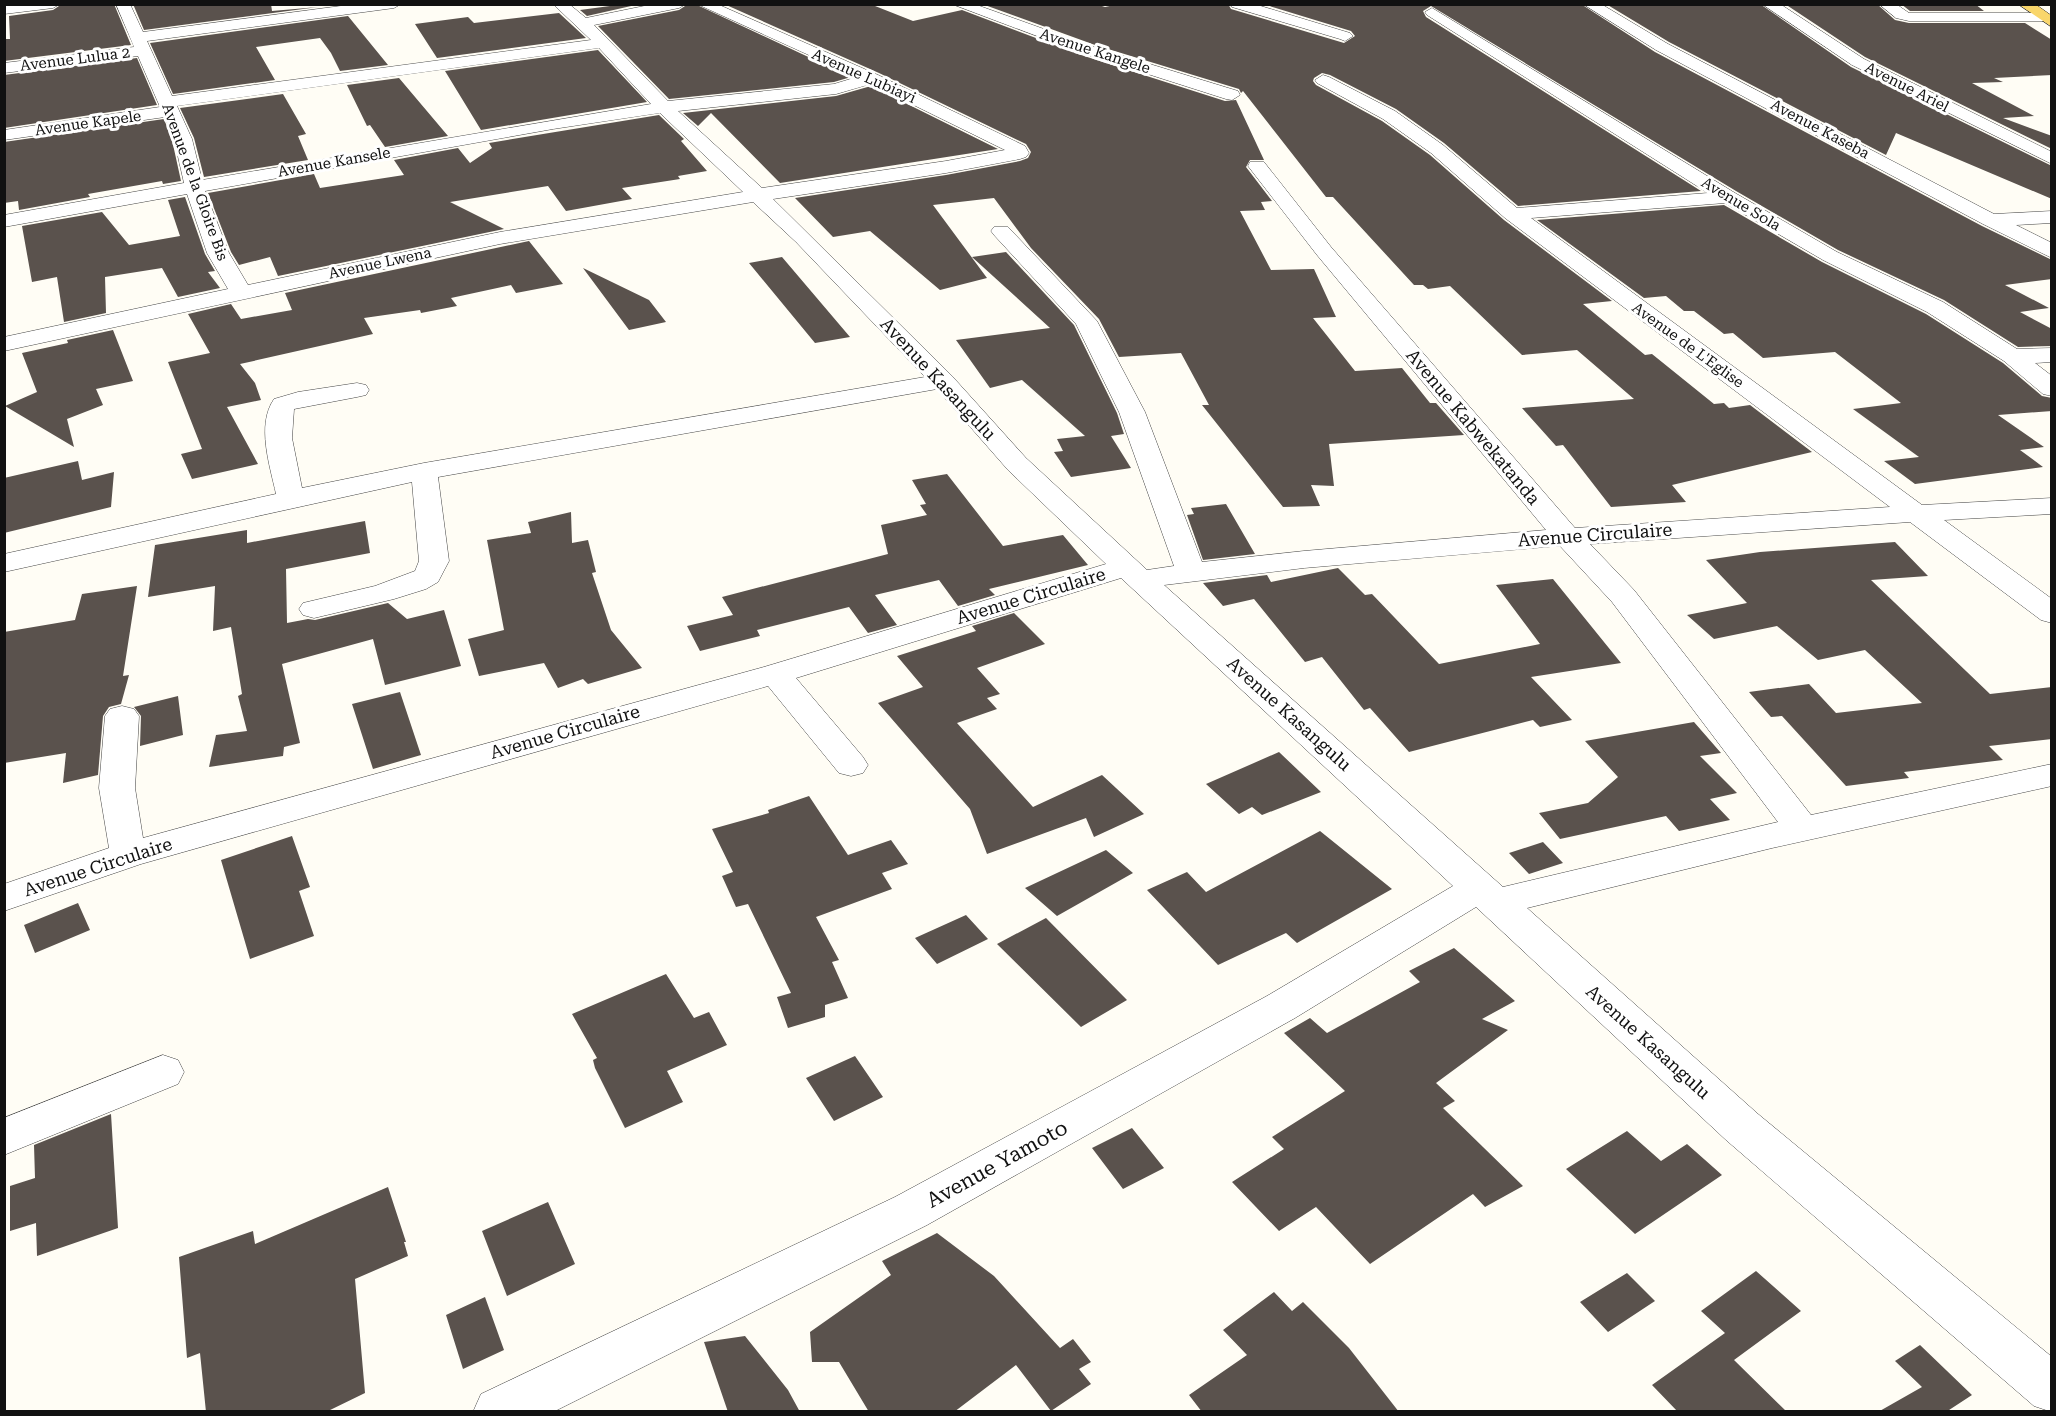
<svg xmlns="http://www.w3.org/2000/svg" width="2056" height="1416" font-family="'Roboto Serif',serif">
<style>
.building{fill:#5a524d}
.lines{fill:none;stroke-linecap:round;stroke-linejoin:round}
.minor-casing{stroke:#444;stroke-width:1}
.major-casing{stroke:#222;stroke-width:1}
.minor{fill:#fff;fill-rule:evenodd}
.major{fill:#f9d66b;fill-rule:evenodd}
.labels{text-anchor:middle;stroke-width:6;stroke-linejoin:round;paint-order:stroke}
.far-street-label{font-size:15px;fill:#111;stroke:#fff}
.street-label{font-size:18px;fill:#111;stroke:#fff}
.near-street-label{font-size:21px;fill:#111;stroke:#fff}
</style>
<rect width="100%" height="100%" fill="#fffdf5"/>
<path class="building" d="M62,4H114L131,45L4,61V39H10L9,16L53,10Z
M133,4H271L272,11L318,7L144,30Z
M625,4H640L587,16L580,10Z
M688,4H695L851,77L834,82L669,99L598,26L679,10Z
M724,4H870L913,21L962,10L1081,55L1225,101L1236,100L1264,160H1250L1246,167L1272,201L1261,202L1265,210L1240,211L1271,270L1314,269L1336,317L1313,318L1355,371L1402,368L1430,403H1436L1464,435L1329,444L1334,486L1311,485L1320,506L1283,507L1202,405H1209L1181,353L1119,357L1099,319L1031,248L994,198L933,205L987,278L940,290L870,231L833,237L795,198L946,175L1020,161L1028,158L1031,152L1026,144L879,73Z
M982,4H1096L1105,7L1119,4H1228L1231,9L1344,43L1355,36L1351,31L1263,4H1581L1655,52L1982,226L2052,260V279L2005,285L2049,308L2020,312L2052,329V346L2018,347L1944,300L1838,250L1736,191L1431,6L1423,11L1426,17L1701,191L1518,206L1444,143L1396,109L1330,75L1322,73L1314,78L1313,81L1316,85L1382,121L1430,155L1504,220L1612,301L1583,304L1645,355L1652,354L1714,404L1724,403L1729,408L1750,405L1812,452L1672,485L1686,502L1611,507L1563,445L1556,446L1522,408L1634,399L1577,350L1522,355L1450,286L1428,289L1423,285H1414L1333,197H1326L1243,91L1241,93L1239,89L1095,45Z
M1606,4H1760L1851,67L2052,166V199L1896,133L1886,155L1669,42Z
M1785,4H1877L1895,20L1909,23H2025L2052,40V75L1994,78L2003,82L1972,83L2034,116L2003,118L2052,136V149L1865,57Z
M1901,4H1975L1984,11H1910Z
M559,13L586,38L437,58L415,24L468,17L474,23Z
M348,16L388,65L340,71L331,53L320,38L256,47L275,80L173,94L150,43Z
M598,50L647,102L481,130L445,71Z
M137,58L157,105L4,128V75Z
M399,78L448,136L385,147L370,125L367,126L347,85Z
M871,86L998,149L780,183L711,113L698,126L683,113L836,96Z
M283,94L306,134L298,136L308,160L204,177L194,138L180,108Z
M659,115L684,139L681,141L707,171L678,176L680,179L622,188L632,199L566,211L548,186L450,202L504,229L278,276L270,257L239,265L231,252L208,193L314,174L320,188L404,175L394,160L458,148L470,163L492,148L489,143Z
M164,119L172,140L181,181L163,184L162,181L88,194L90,197L19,210L18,201L4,203V142Z
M185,197L205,254L215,271L208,272L220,288L178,297L162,268L105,277L106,313L64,322L57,277L32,282L22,226L102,212L129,245L180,236L168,200Z
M1724,205L1822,262L1926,314L2003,363L2042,396L2052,398V411L1998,415L2044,447L2020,450L2043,467L1915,484L1884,461L1919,457L1853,409L1901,403L1835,352L1763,358L1733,333L1724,334L1694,311H1684L1666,296L1644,298L1537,220Z
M529,241L563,284L516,293L511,285L451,298L457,306L421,313L420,310L364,318L373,334L240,364L255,383L261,400L227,407L258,464L192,479L181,454L202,449L168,362L210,353L188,314L231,304L241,319L292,310L285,293Z
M1006,252L1074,325L1117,413L1124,434L1111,436L1131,468L1071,477L1054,452L1063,451L1057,439L1085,436L1022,380L990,388L956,340L1050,328L972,257Z
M782,257L850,337L815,343L749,263Z
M583,268L649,300L666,322L629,330Z
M113,330L133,381L96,389L103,405L67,419L74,447L5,406L37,392L22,353L68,343L67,340Z
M78,461L82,480L114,472L111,507L4,533V478Z
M947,474L1003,546L1063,535L1088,565L989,589L995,595L958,606L939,580L875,595L897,625L868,633L849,607L757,630L760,636L700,651L687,626L733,615L722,597L888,554L881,525L927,515L920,505L926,504L912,480Z
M1226,504L1255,554L1203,560L1187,515L1194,514L1191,508Z
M571,512L572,543L588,540L596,572L592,573L611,630L642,668L588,684L583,679L558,688L544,663L479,676L468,639L504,630L487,540L531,533L528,522Z
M365,521L370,553L286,569L287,623L308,619L315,620L388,603L407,619L444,610L461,666L385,685L373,639L282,664L300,743L284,747L283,756L209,767L216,735L247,731L238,696L242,694L231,627L213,631L215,586L148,597L155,545L247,530V543Z
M1895,542L1928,576L1871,580L1990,694L2052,687V739L1989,746L2003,760L1904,772L1909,778L1846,786L1782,716L1771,717L1749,692L1809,684L1836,713L1922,703L1865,650L1818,660L1777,626L1714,639L1687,615L1747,603L1706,560L1760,552Z
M1338,568L1365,595L1372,594L1439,664L1540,644L1496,585L1553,579L1621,663L1531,677L1572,720L1540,727L1533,720L1409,752L1370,708L1364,710L1322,657L1305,662L1254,599L1223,606L1203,583L1267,575L1271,582Z
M137,586L123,676L129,675L121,704L109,707L103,716L98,775L63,783L66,753L4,763V632L75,620L82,594Z
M1014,613L1045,644L977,668L1000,694L987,698L997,709L957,723L1033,807L1102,775L1144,814L1094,837L1086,818L987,854L970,809L878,703L923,687L897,656L976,631L972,626Z
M400,692L421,755L373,769L352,704Z
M178,696L183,735L140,746L141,716L134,707Z
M1694,722L1721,753L1700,756L1737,793L1710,799L1730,820L1679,831L1666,816L1560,839L1539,813L1588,803L1618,777L1585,741Z
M1279,752L1321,792L1262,815L1252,807L1239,814L1206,784Z
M809,796L848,855L891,840L908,864L882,873L892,889L816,917L839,960L832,962L848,998L825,1005V1017L788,1028L777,997L791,993L748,904L736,907L722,876L733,872L712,829L769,813L768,810Z
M1320,831L1392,889L1297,943L1286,933L1218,965L1147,890L1187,872L1206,892Z
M292,836L310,887L299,891L314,936L250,959L221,860Z
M1543,842L1563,863L1529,874L1509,853Z
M1106,850L1133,873L1057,916L1025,888Z
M78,903L90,930L35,953L24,925Z
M966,915L988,939L937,964L915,938Z
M1046,918L1127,1000L1081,1027L997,944Z
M1454,948L1515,1001L1482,1019L1508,1030L1436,1083L1455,1101L1443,1108L1523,1186L1485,1207L1473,1194L1370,1264L1316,1207L1279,1231L1232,1182L1284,1149L1272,1137L1345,1091L1284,1033L1310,1018L1327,1033L1420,982L1409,971Z
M666,974L694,1018L709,1012L727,1045L667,1071L683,1102L625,1128L595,1068L593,1060L597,1058L572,1014Z
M855,1056L883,1097L834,1121L806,1078Z
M111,1114L118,1228L37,1256L36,1223L10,1231V1186L35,1178L34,1145Z
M1132,1128L1164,1168L1123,1189L1092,1148Z
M1627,1131L1661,1161L1687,1144L1722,1175L1635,1234L1566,1169Z
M388,1187L406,1242H404L408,1256L355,1279L365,1393L326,1412H206L200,1353L187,1358L179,1257L253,1231L255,1244Z
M548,1202L575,1264L507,1296L482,1231Z
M937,1233L994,1276L1060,1348L1073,1339L1091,1362L1079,1369L1091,1384L1051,1411L1016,1365L954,1412H869L839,1362H812L810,1332L891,1275L882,1261Z
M1756,1271L1801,1311L1734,1360L1787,1412H1678L1652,1385L1725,1333L1701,1311Z
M1627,1273L1655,1301L1608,1332L1580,1302Z
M1274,1292L1292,1311L1303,1302L1349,1348L1399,1412H1202L1189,1395L1247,1355L1223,1330Z
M485,1297L504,1350L463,1369L446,1315Z
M745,1336L788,1390L800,1412H728L704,1342Z
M1920,1345L1972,1395L1946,1412H1878L1922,1387L1895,1361Z"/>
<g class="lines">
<defs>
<path id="minor" d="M60,4L53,8L4,14V6Z
M116,4H130L143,32L356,4H401L394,8L147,41L172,96L591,40L553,4H569L586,18L654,4H686L679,8L594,25L668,101L834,84L857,77L697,4H717L878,75L1025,146L1029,153L1026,157L1020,159L946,173L773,199L952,376L1026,458L1147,570L1174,566L1119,412L1076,324L994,235L991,231L994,227H1008L1097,321L1145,412L1202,562L1304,551L1546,530L1317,255L1248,166L1250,162H1264L1331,247L1575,528L1890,507L1505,218L1431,153L1383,119L1317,83L1315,80L1323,75L1329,77L1395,111L1443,145L1517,208L1708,193L1427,15L1425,12L1432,8L1735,193L1837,252L1943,302L2017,349L2052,348V362L2035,363L2052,376V396L2043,394L2004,361L1927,312L1823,260L1725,203L1531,218L1922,505L2052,498V514L1944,520L2052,599V623L2041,620L1910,522L1590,544L1634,590L1811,815L2052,764V786L1772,848L1527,908L1758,1114L2052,1357V1412L2034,1406L1726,1140L1476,907L1295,1018L927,1225L553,1412H473L481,1394L895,1197L1267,996L1453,886L1121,578L796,678L863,757L868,765L863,773L851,776L839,773L768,686L141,864L4,911V884L109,848L99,788L105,716L110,709L122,706L134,709L139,716L135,788L143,838L764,667L1106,564L1008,470L937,389L438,477L449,561L438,582L426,589L394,599L314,618L303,615L299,609L303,603L375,586L415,571L419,561L412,482L4,572V554L276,494C270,466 256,425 274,399L298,392L357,383L366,385L369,390L366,395L357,397L294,409L292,438L302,488L424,463L925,377L796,242L753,202L500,244L4,351V337L228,289L207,253L187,194L4,227V215L184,183L174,139L165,117L4,140V130L160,107L138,56L4,73V63L134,47ZM599,48L651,104L202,180L192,139L177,106ZM871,84L1005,150L946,161L762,188L678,111L836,94ZM660,113L743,192L500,232L248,285L229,253L205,191L553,129ZM1560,546L1612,602L1778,822L1503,887L1164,585L1304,568Z
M952,4H974L1094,47L1238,91L1240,95L1232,100L1226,99L1082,53Z
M1230,4H1254L1350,33L1353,36L1345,41L1340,39L1232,7Z
M1583,4H1601L1668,44L1994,214L2052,211V223L2016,225L2052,243V258L1983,224L1656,50Z
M1762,4H1780L1864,59L2052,152V164L1852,65Z
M1879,4H1896L1909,13H2043L2050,17L2043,21H1909L1896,18Z
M163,1055L178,1060L184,1072L178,1084L4,1155V1118Z"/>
<path id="major" d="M2018,4H2035L2052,16V27Z"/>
</defs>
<use href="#minor" class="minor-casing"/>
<use href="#major" class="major-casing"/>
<use href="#minor" class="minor"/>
<use href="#major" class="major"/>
</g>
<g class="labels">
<g class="far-street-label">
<text transform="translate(1095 51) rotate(18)" y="5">Avenue Kangele</text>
<text transform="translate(75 59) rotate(-7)" y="5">Avenue Lulua 2</text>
<text transform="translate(864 76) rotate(24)" y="5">Avenue Lubiayi</text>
<text transform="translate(1907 87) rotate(27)" y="5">Avenue Ariel</text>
<text transform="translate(88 123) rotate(-8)" y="5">Avenue Kapele</text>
<text transform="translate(1820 129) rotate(28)" y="5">Avenue Kaseba</text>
<text transform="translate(334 162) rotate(-10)" y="5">Avenue Kansele</text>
<text transform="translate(195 182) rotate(70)" y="5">Avenue de la Gloire Bis</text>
<text transform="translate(1741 204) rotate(31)" y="5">Avenue Sola</text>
<text transform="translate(380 263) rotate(-12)" y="5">Avenue Lwena</text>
<text transform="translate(1688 345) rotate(36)" y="5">Avenue de L'Eglise</text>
</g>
<g class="street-label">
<text transform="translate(938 379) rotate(47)" y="6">Avenue Kasangulu</text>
<text transform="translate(1473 427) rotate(50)" y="6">Avenue Kabwekatanda</text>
<text transform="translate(1595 535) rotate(-4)" y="6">Avenue Circulaire</text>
<text transform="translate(1031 596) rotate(-17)" y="6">Avenue Circulaire</text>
<text transform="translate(1289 714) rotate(42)" y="6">Avenue Kasangulu</text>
<text transform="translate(565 732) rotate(-16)" y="6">Avenue Circulaire</text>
<text transform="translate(98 867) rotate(-18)" y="6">Avenue Circulaire</text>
<text transform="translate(1648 1042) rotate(42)" y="6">Avenue Kasangulu</text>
</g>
<g class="near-street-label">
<text transform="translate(997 1164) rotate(-29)" y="7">Avenue Yamoto</text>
</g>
</g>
<rect width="2056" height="1416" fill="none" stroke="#111111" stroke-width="12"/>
</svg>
